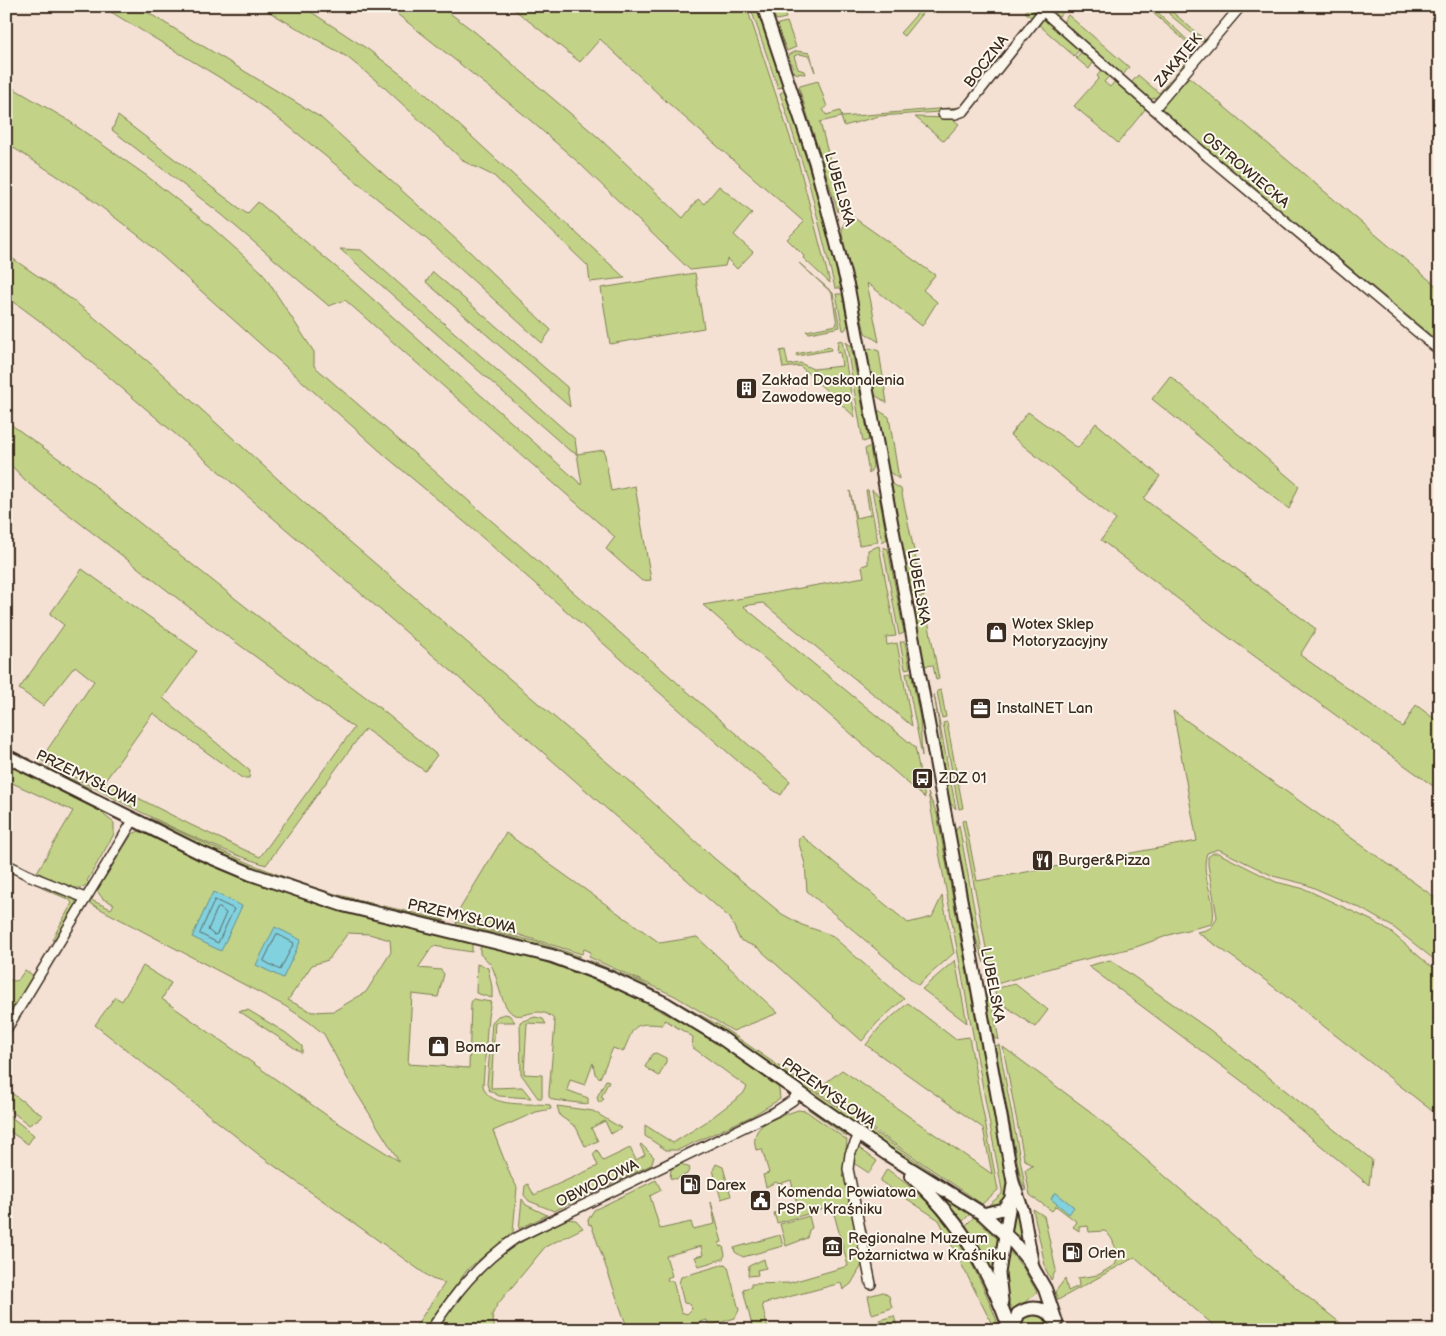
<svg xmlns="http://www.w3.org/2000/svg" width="1446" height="1336" font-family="'Balsamiq Sans',sans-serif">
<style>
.green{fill:#c2d388;stroke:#7e7e53;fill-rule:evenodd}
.water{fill:#82d1de;stroke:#668e91}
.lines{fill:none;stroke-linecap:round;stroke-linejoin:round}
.shore{stroke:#576d6b;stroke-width:1}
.minor-casing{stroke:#3b2a1e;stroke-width:12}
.tertiary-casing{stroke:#3b2a1e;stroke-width:15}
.secondary-casing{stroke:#3b2a1e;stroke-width:16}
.minor{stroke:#fbf7ec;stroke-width:9}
.tertiary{stroke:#fbf7ec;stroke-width:11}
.secondary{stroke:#fbf7ec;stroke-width:12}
.labels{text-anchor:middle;stroke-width:4;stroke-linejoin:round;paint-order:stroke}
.street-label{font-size:15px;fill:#3b2a1e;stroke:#fbf7ec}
.poi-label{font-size:15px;fill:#3b2a1e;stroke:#fbf7ec;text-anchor:start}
</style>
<rect width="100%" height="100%" fill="#f4e1d3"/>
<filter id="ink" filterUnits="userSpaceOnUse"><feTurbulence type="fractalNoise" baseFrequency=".02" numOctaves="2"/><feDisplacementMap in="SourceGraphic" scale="10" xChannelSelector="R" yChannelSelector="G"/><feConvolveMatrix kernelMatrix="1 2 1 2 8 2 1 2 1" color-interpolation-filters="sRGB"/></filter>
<g filter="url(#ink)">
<path class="green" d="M101,6H137L320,117L469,251L551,330L542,343L435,246L286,124L237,88Z
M259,6H302L369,50L420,89L625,278L590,282L588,266L494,176L465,162L385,88L347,57Z
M387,6H440L475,32L599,138L683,218L698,199L704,204L719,186L752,213L734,235L753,252L737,269L727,259L725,266L690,270L578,162L523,114Z
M510,6H744L747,8L798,161L830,283L803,258L804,256L787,239L804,222L667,102L600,39L580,62Z
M750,6H756L783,87L778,88Z
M771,6H781L786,18L776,20Z
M924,6H928L904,36L900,33Z
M1029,6L1036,10L1035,14L964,108L955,111L879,116L844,126L841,117L820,122L842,207V210L838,212L799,88L800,86L818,81L827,107L823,109L826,115L840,111L842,117L961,107L1032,18L1025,12Z
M1042,6H1058L1064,11L1057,19Z
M1145,6H1151L1197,49L1196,54C1189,62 1159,104 1148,99C1142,96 1136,87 1131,83L1138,75L1159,93L1196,50Z
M1170,10L1206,41H1201L1169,14Z
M1068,15L1129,67L1123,75L1091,50L1062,23Z
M1045,18L1081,48L1074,56L1038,24Z
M787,22L796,47L787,51L777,27L778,24Z
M1083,50L1094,61L1089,69L1076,58Z
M797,51L810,53L815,72L809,56L799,54L794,56L798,69L804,71L805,74L795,73L788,55Z
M1102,70L1110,75L1104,82L1110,87L1116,80L1147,107L1118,143L1074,106L1099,78L1097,76Z
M1189,77L1440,289V343L1160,109Z
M6,84L66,119L147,176L209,225L262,272L314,352V366L790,781L781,795L764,784L468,525L389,459L143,239L79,190L6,143Z
M785,91L821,207L841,288H835L810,187L780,93Z
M118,116L247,214L258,202L348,277L582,485L577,454L569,450L340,249L361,250L575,439L577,454L604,450L611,491L635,486L651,580L642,581L606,549L615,537L345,300L329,306L221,214L112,130Z
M915,117L951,118L959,124L944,141Z
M850,215L935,275L923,290L937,302L922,326L867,283L879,342L865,333L842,234V227Z
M6,254L74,301L150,363L301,500L637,788L715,859L782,914L802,925L831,935L904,999L877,1023L862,1041L758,948L740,940L730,918L449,669L110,378L56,333L6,296Z
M799,263L833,293L840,327L809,333L806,331L837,325L832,293Z
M433,272L567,387L570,407L426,282Z
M695,273L704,328L610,344L601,288Z
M836,294H842L848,325L845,330H843Z
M842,340L855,417L800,366L783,368L780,351L785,350L788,365L800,363L813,369L842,366L840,352L837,353L838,341Z
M846,342L851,346L869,440L863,442Z
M830,347L831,350L797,356L796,354Z
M870,348L879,351L887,403L875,395L867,350Z
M1170,376L1299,486L1289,509L1152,399Z
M878,410L889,417L899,479L888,471Z
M1028,412L1078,448L1096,423L1160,476L1144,499L1316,629L1300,655L1403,727L1416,705L1440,723V791L1220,631L1101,540L1116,520L1010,435Z
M6,421L83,476L117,505L251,611L371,701L437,755L425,771L365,729L266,865C188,840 115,798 42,761L41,759L94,681L75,666L43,706L19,689L64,625L50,614L82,569L197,651L163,698L250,771L249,778H242L153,713L105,781L191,825L260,857L354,728L216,628L28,483L6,460Z
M870,446L873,467L869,474L865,449Z
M891,483L901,489L916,560H905Z
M866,490H868L878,542L859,545L850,491L856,518L870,515Z
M872,490L879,496L887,539L882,542Z
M879,546L896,636L886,637L887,645L897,643L912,726L763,603L743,606L915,747L925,798L703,605L864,577L862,566L868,564V550Z
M883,547L888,549L904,633L899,635Z
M913,563L917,564L924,597H916L911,594L906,566Z
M925,604L939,679L936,680L933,665L924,666L915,612L917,606Z
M900,642H905L910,668L905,669Z
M911,672L920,719L922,756L906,673Z
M941,690L946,717L942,718L937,691Z
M934,694L956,809L950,803L939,743L941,739Z
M1173,711L1440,901V964L1393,927L1360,908L1305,884L1273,876L1218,849L1207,853C1199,877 1219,902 1212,924L1175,933L1136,947L1061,965L993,985L962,821L965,820L977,881L1197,841Z
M947,722L963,808L959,809L943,723Z
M6,763L105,813L104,815L114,823V834L87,881L89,883C75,897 51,879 37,872L73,811L10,782L6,788Z
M41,764L92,789L90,791L41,766Z
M928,793L937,814L1007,1185L1006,1198L1002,1204L984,1209L1002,1194V1190Z
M150,818C206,844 260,870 319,889C360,902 403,910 445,920L443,921C344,899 236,874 150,818Z
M959,825L984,963L974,932L955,832Z
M139,831L222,870L328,908L472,943V952L433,946L418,968L441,970L444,974L438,997L412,994L408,1064L469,1068L471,1003L473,999L491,1002L488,1016L483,1086C489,1110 531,1102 550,1105L551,1109L536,1112L493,1131L511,1177L517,1187L513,1232L468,1269L423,1330H413L445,1283L432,1279L262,1157L95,1025L115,997L122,1001L143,966L171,983L162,999L332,1119L399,1161L346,1076L324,1034L309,1022L285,1006L89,903L91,900L111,909L114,904L103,899L97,891L132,834ZM348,933L369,934L390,940L391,952L366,992L334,1011L312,1012L288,1000L312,965L328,960Z
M506,833L660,943L697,937L778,1013L733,1031L675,996L589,957L591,952L584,949L582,954L513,933L456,920L455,917Z
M802,836L908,923L932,917L942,896L954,953L918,985L807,891L805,864L798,840Z
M1213,853H1218L1276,882L1305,889L1375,922L1392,933L1428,964L1440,971V1117L1261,977L1197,932C1208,930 1213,929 1217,917L1208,865V857Z
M42,888L72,898L76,901L75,907L54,941L52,940L72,903L70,900Z
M456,922L534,941L580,956L577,957L511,937L457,925Z
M484,945C591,970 688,1018 776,1084L779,1089L780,1099L752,1116L678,1150H666L645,1136V1125L673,1143L706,1122L743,1094L747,1087L692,1047L693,1037L665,1020L662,1025C631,1022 635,1026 623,1052L613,1048L600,1078L595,1074L593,1063L585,1085L570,1080L567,1090L588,1098V1104L553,1100L549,1097V1092L555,1024L553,1018C537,1004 524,1020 513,1014C500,1006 498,976 491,965C488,960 483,958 480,954V948Z
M589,960L641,982L722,1027L980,1205C917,1168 857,1125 797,1083C732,1037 667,990 591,963Z
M955,960L967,1023L922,989Z
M1110,960L1210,1030L1372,1160L1369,1185L1247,1085L1088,966Z
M477,964L488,968L492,987V998L476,993Z
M25,970L34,976L6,1022V978L14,981L18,980Z
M1015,984L1048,1010L1035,1027L997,1000L994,989Z
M990,994L999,1040L994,1038L986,1000V995Z
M908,1003L955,1039L969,1037L998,1190L982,1204L816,1090L842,1070L992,1174L983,1128L866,1045L879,1028Z
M248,1010L286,1033L302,1046V1053L239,1011Z
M505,1014L509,1015L515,1022H495L491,1088L522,1087L531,1098L499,1096L489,1090L487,1084L492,1022L498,1016Z
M535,1017L543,1019L546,1024L527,1023L524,1074L542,1075V1098H538L521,1074L520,1022Z
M999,1045L1026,1191L1021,1181L995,1046Z
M1003,1047L1091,1112L1263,1261L1349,1330H1219L1135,1257L1058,1300L1055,1292L1065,1279L1068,1291L1079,1286L1078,1278L1098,1275L1116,1264C1118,1252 1114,1238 1105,1231L1089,1232L1088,1226L1079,1227V1231L1073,1227L1077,1222L1056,1206L1052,1211L1030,1195L1025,1170L1033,1166L1024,1159Z
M656,1053L666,1058V1062L659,1076L645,1067L652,1054Z
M606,1080L609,1081L601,1097L604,1099L599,1103L597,1097Z
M6,1089L43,1116L29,1125L6,1107Z
M557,1106L593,1111L621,1128L611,1134L605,1121L591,1128L598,1141L585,1146L576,1127L560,1116Z
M808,1109L846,1133L847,1137Z
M798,1110L806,1111L847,1140L845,1157L862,1265L851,1284L843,1290L841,1283L762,1304L768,1330H753L743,1289L751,1287V1284L789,1283L848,1266L833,1210L825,1212L824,1209L777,1223L774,1213L777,1212L776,1207L797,1203L791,1180L779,1184L776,1182L766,1187L763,1175L769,1173L762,1149L756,1150C748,1122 777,1118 798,1110Z
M6,1113L34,1135L28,1144L6,1129Z
M641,1144L654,1157L651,1165L554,1211L529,1201L524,1195L525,1186L528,1184L534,1195L598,1166L593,1154L597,1150L603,1161L630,1148L636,1160L645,1155L640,1145Z
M859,1148L877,1161L869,1173L852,1162Z
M682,1164L690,1168L687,1174L676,1179L670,1178L671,1169Z
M716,1164L723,1167L731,1196L721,1199L713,1170Z
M887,1169C904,1182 922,1195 936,1212C965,1244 986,1289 1000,1330H995L939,1220L880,1181Z
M656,1180L661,1190L650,1196L660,1229L691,1222L693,1229L715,1224L711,1202L722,1242L719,1243L720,1247L723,1246L725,1255L723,1259L699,1266L695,1257L703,1255L701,1246L666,1256L672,1276L667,1278L668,1281H673L681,1312L687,1314L692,1309L690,1304L684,1303L679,1283L681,1277L725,1264L728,1267L739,1310L735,1318L709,1326L707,1320L700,1322L701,1327L691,1330H628L591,1224L589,1225L588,1220L594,1210Z
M940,1194L970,1214L963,1221Z
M1015,1198L1027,1253L1009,1234Z
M522,1199L526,1205L547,1215L519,1229Z
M1033,1209L1044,1216L1056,1270L1051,1280L1046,1270Z
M809,1216L812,1228L809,1230L807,1238L786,1246L780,1224Z
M974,1217L1000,1241L995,1275L966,1225Z
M565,1219L576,1220L583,1228L545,1247L497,1305L492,1315L495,1330H436C473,1275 504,1246 565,1219Z
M780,1235L783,1246L743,1257L735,1252L734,1248Z
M1008,1249L1023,1268L1037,1292L1012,1313L1003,1281Z
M764,1259L766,1268L757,1270L758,1275L748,1276L749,1266Z
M883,1292L889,1296L892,1308L872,1314L868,1296Z
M1035,1312L1048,1320L1052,1330H1018L1024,1316Z
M894,1316L898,1330H877L880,1327L879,1320Z"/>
<path class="water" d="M213,892L242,906L221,951L192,937Z
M275,927L301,940L283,978L256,965Z
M1055,1192L1074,1207L1069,1214L1051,1199Z"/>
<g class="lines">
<path class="shore" d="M215,900L234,909L218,943L200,934Z
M220,908L226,913L217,934L214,935L208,930L217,909Z
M277,934L294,943L280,970L264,961Z"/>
<defs>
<path id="minor" d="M1037,6L1207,156L1440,351
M1154,109L1241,6
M943,114H956L964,111L1043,11
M6,864L28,875L85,898
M6,1030L134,819
M859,1135L850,1154L848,1169L871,1284
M431,1330C455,1293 479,1263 516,1238L775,1112L793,1100L799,1092"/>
<path id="tertiary" d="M763,6L815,162L849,291L1013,1182L1023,1211L1033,1267
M983,1214L1003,1209L1010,1200
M1002,1301L999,1273L1013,1184"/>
<path id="secondary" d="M6,756L201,853L251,874L343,905L552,956L608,977L666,1004L720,1037L887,1154L983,1214L1014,1243L1028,1260L1045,1289L1056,1322
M911,1176C958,1217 990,1271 1010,1330
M1013,1330L1018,1314C1031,1305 1047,1307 1055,1321"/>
</defs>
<use href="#minor" class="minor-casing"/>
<use href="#tertiary" class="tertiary-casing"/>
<use href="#secondary" class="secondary-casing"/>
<use href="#minor" class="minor"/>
<use href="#tertiary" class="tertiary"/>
<use href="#secondary" class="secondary"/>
</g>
</g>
<defs>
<symbol id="building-square" viewBox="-11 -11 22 22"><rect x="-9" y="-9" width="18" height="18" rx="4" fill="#3b2a1e" stroke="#fbf7ec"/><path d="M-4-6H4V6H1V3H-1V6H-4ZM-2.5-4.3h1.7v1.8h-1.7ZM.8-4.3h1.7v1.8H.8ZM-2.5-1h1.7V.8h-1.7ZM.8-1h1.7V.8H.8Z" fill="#fff"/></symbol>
<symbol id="shop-square" viewBox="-11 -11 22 22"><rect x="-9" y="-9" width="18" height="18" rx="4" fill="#3b2a1e" stroke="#fbf7ec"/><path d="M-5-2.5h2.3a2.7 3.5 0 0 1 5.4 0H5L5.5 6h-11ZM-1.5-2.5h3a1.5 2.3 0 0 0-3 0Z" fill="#fff"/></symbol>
<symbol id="office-square" viewBox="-11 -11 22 22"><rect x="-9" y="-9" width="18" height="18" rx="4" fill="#3b2a1e" stroke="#fbf7ec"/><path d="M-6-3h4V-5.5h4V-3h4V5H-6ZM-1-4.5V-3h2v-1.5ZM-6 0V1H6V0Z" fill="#fff"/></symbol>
<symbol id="bus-square" viewBox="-11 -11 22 22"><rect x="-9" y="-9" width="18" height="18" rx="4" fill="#3b2a1e" stroke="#fbf7ec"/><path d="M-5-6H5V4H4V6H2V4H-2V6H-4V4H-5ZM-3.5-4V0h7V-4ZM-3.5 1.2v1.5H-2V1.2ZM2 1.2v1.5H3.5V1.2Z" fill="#fff"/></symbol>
<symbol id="restaurant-square" viewBox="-11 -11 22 22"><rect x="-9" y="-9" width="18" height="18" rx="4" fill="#3b2a1e" stroke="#fbf7ec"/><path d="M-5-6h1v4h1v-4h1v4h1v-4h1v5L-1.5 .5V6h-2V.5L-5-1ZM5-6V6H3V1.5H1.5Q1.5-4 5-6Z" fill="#fff"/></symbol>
<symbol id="fuel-square" viewBox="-11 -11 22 22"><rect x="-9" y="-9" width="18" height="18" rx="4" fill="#3b2a1e" stroke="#fbf7ec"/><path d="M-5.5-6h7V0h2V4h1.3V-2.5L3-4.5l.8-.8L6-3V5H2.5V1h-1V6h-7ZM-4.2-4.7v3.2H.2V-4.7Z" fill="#fff"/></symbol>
<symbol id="civic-square" viewBox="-11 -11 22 22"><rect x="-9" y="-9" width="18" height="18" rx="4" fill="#3b2a1e" stroke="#fbf7ec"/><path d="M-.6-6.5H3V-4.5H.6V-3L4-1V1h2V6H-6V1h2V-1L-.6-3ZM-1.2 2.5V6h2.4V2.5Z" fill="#fff"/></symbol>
<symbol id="museum-square" viewBox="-11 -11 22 22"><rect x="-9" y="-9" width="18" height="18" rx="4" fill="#3b2a1e" stroke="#fbf7ec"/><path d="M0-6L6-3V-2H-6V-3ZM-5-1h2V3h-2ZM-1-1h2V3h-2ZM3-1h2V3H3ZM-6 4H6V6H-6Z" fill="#fff"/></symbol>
</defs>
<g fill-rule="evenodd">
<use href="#building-square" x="734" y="376" width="25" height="25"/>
<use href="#shop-square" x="984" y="620" width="25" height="25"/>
<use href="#office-square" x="968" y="696" width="25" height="25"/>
<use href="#bus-square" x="910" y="766" width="25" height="25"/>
<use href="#restaurant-square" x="1030" y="848" width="25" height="25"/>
<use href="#shop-square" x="426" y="1034" width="25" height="25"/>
<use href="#fuel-square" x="678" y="1172" width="25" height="25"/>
<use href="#civic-square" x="748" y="1188" width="25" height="25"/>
<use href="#museum-square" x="820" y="1234" width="25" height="25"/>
<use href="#fuel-square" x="1060" y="1240" width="25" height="25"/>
</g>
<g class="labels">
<g class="street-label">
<text transform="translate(1178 60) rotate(-50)" y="5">ZAKĄTEK</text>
<text transform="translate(986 61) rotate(-52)" y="5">BOCZNA</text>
<text transform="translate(1246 170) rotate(40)" y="5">OSTROWIECKA</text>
<text transform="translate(840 189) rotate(74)" y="5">LUBELSKA</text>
<text transform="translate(919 587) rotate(80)" y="5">LUBELSKA</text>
<text transform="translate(87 778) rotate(26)" y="5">PRZEMYSŁOWA</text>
<text transform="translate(462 916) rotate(13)" y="5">PRZEMYSŁOWA</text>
<text transform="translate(993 985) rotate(79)" y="5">LUBELSKA</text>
<text transform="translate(829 1093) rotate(35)" y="5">PRZEMYSŁOWA</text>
<text transform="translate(597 1183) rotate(-26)" y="5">OBWODOWA</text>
</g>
<g class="poi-label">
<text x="762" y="385">Zakład Doskonalenia<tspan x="762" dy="17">Zawodowego</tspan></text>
<text x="1012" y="629">Wotex Sklep<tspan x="1012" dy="17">Motoryzacyjny</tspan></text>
<text x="997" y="713">InstalNET Lan</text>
<text x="939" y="783">ZDZ 01</text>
<text x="1058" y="865">Burger&amp;Pizza</text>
<text x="455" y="1052">Bomar</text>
<text x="706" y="1190">Darex</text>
<text x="777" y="1197">Komenda Powiatowa<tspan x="777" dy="17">PSP w Kraśniku</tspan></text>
<text x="848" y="1243">Regionalne Muzeum<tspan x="848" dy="17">Pożarnictwa w Kraśniku</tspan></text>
<text x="1088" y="1258">Orlen</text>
</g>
</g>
<rect width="1446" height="1336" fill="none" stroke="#fbf7ec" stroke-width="25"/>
<rect x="12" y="12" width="1421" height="1311" fill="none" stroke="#3b2a1e" stroke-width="2" filter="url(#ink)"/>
</svg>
